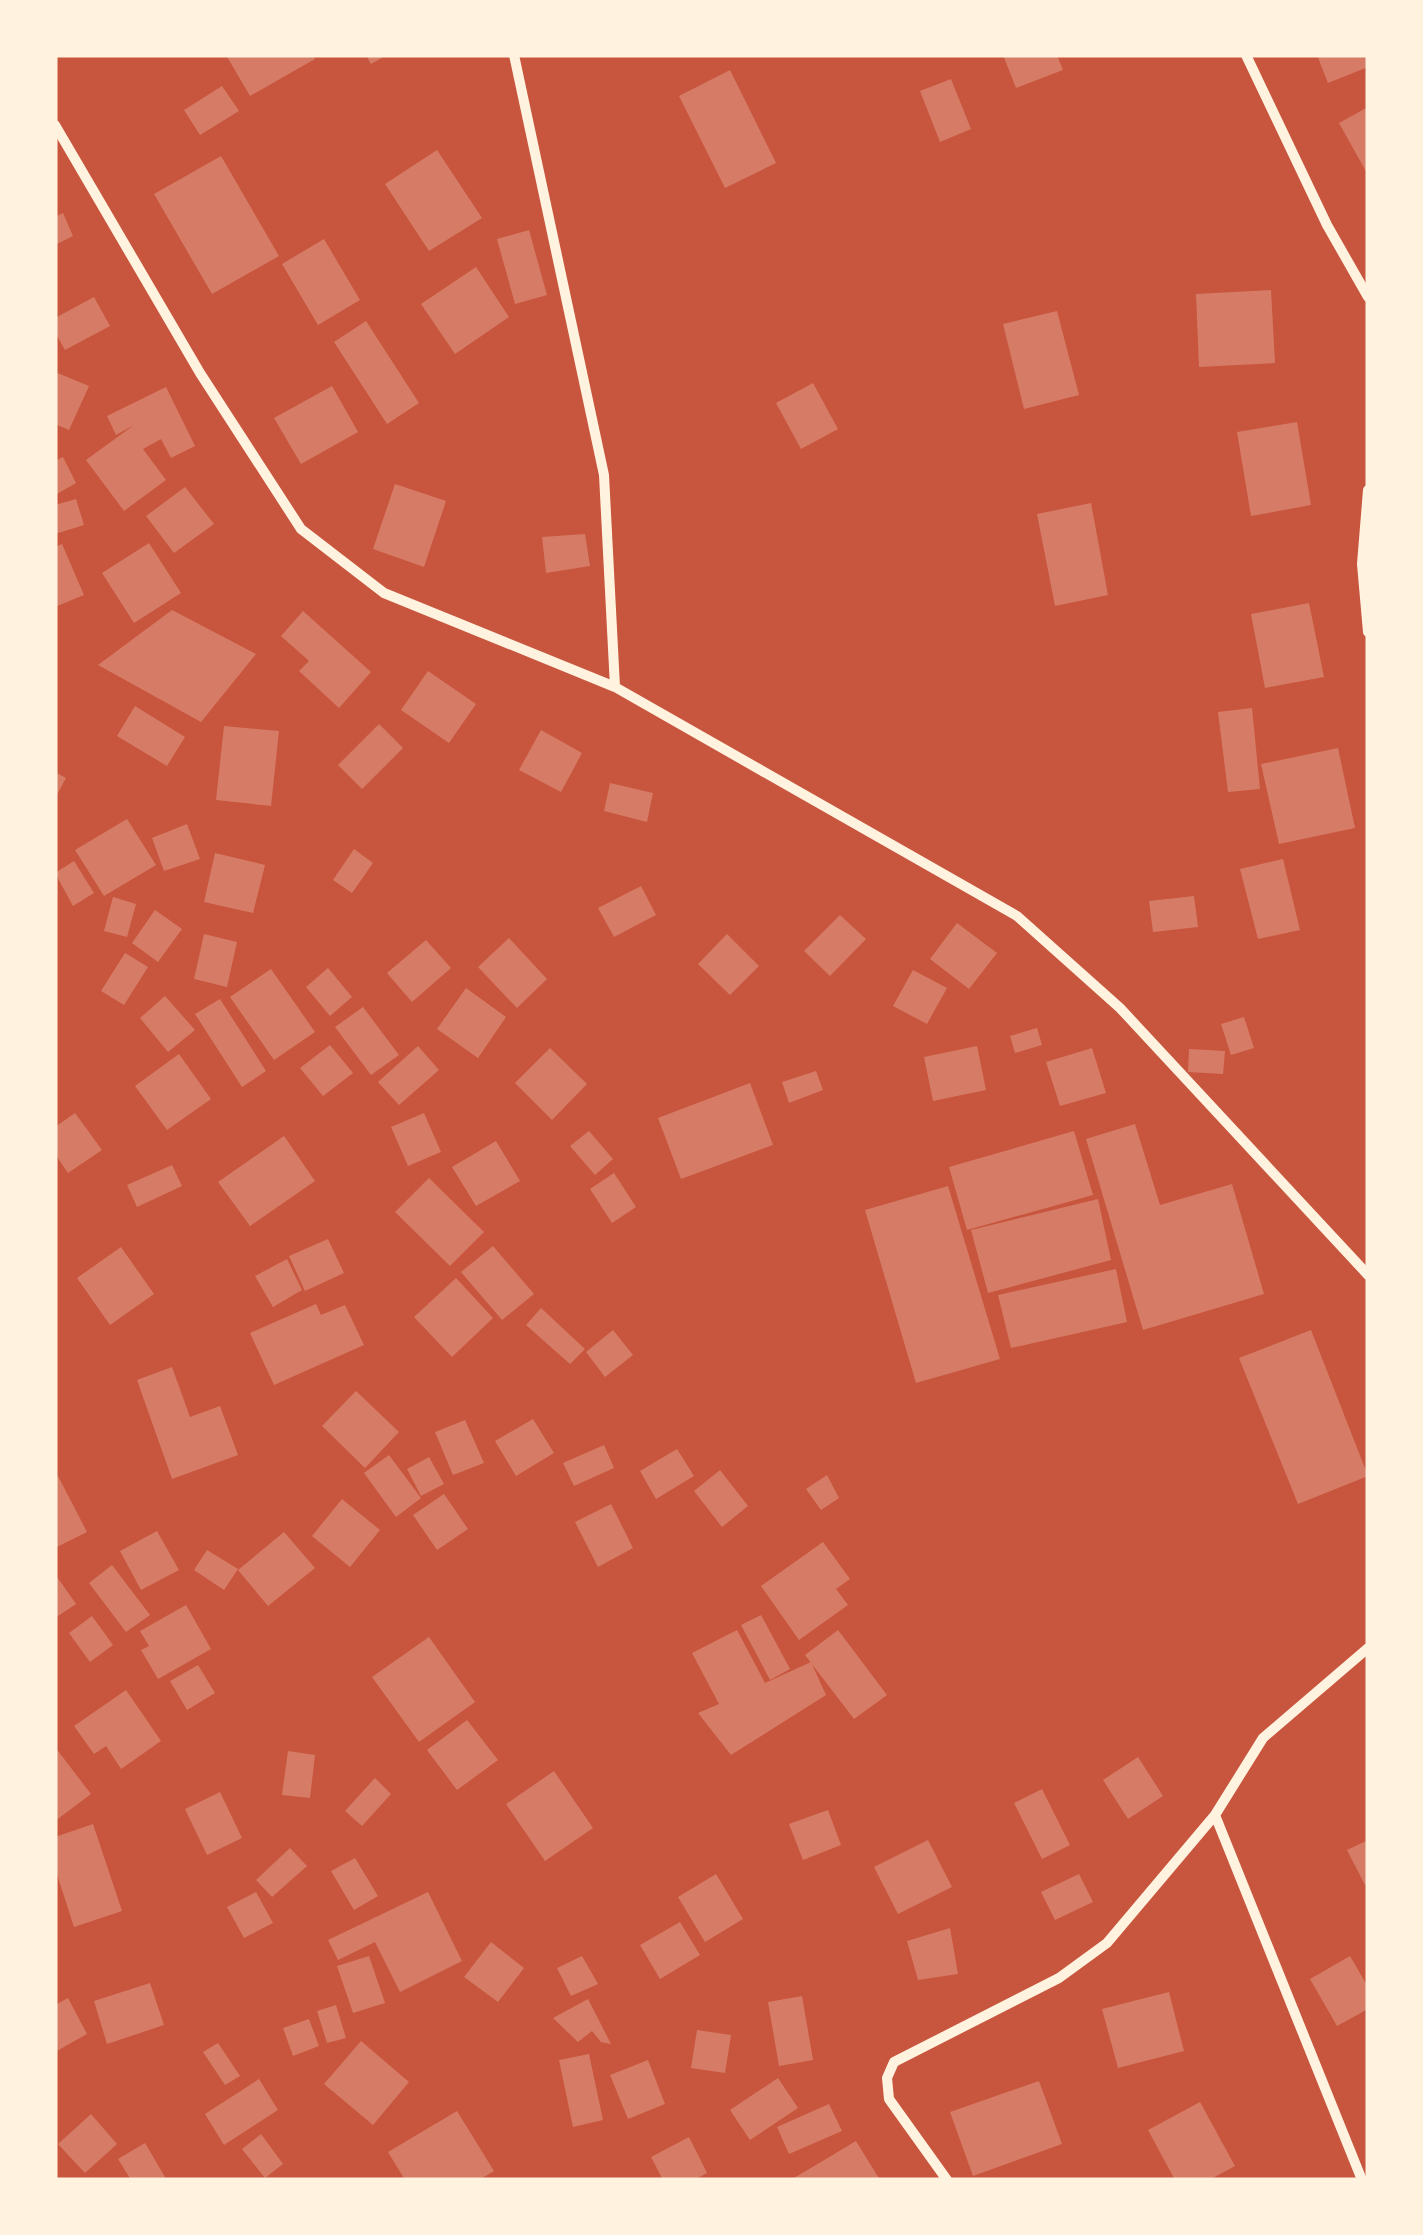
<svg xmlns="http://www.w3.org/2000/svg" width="1423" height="2235" font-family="Cabin,sans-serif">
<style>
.building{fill:#d67c66}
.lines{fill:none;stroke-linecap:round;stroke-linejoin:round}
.minor{stroke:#fff3e0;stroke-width:10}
</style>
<rect width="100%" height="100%" fill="#c8553d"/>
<path class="building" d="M226,55H312L315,59L250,96Z
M366,55H387L371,64Z
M1003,55H1057L1063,70L1016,88Z
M1317,55H1368V67L1328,83Z
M730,70L776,163L725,188L679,96Z
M951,79L971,129L940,142L920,91Z
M222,86L239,111L200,135L184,110Z
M1368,107V175L1339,123Z
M437,150L482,218L429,251L385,184Z
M221,156L279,256L212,294L154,194Z
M63,213L73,236L55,245V217Z
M529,230L547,295L515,304L497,239Z
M324,239L360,300L318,325L282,264Z
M476,267L509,317L455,354L421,304Z
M1271,290L1275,363L1199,367L1196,294Z
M94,297L110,326L65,350L55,332V318Z
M1057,311L1079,395L1024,409L1003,324Z
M366,321L419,403L387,424L334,342Z
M55,372L89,386L69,430L55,424Z
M813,383L838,429L801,449L776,403Z
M332,386L358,432L301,464L274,418Z
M166,387L195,446L171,458L161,439L143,449L166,480L124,511L86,460L134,425L116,435L107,416Z
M1297,422L1311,505L1251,516L1237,432Z
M63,457L76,483L55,495V461Z
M395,484L446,501L424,567L373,549Z
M185,487L214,524L174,553L146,516Z
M76,499L84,525L55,534V505Z
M1091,503L1108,595L1055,606L1037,514Z
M585,534L590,566L546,573L542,537Z
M149,543L181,593L134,623L102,573Z
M62,544L84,595L55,607V547Z
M1309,603L1324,677L1265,688L1251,614Z
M172,610L256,654L201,722L98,665Z
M303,611L371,672L339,708L299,671L309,661L281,636Z
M428,671L476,704L449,743L401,710Z
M135,706L185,737L167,766L117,736Z
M1252,708L1260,789L1228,792L1218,712Z
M379,724L403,748L362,789L338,765Z
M224,726L279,731L271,806L216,800Z
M541,730L582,753L561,792L519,770Z
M1338,748L1355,828L1279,844L1261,764Z
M55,772L66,778L55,798Z
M610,783L653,793L647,822L604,811Z
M127,819L156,865L104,896L75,850Z
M187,824L200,859L164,871L152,838Z
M354,849L373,863L352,893L333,880Z
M215,853L265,865L253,913L204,902Z
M1283,859L1300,930L1258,939L1240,869Z
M74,861L94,893L73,906L55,873Z
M641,886L656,915L614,937L598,908Z
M1194,896L1198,927L1153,932L1149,901Z
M113,897L136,904L127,937L104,931Z
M155,910L182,929L158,962L132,943Z
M840,915L866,939L830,976L804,951Z
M957,923L997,953L969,989L930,959Z
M204,934L237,942L227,987L194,979Z
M727,934L759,966L730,995L698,964Z
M509,938L547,979L517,1008L478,967Z
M426,940L451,968L412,1002L387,973Z
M125,953L148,967L124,1005L101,991Z
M328,968L352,997L330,1016L306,987Z
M271,969L315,1032L274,1060L230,997Z
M913,970L947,988L927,1024L893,1006Z
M466,988L506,1017L478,1058L437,1029Z
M165,996L195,1030L168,1052L140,1018Z
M220,999L266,1071L242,1087L195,1014Z
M363,1007L399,1055L371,1075L335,1027Z
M1244,1017L1254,1048L1231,1055L1221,1024Z
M1037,1028L1042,1045L1015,1053L1010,1036Z
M330,1045L353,1073L323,1096L300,1068Z
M418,1046L439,1070L399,1105L378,1082Z
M977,1046L986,1090L933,1101L924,1057Z
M550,1048L587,1084L552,1120L515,1083Z
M1092,1048L1106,1093L1060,1106L1046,1062Z
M1189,1049L1225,1051L1223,1074L1188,1072Z
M179,1054L211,1099L167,1130L135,1086Z
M816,1071L823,1090L789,1103L782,1082Z
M750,1083L773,1145L681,1179L658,1118Z
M75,1113L102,1150L68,1173L55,1154V1127Z
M424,1113L441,1152L408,1166L391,1127Z
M1135,1124L1160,1205L1232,1184L1264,1294L1143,1330L1086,1139Z
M589,1131L613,1159L595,1175L570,1146Z
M1074,1131L1093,1195L967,1230L949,1167Z
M284,1136L315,1181L250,1226L218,1182Z
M496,1141L520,1181L476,1206L452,1167Z
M172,1165L182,1186L137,1207L127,1185Z
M614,1173L636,1207L612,1223L590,1189Z
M429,1178L484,1232L450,1266L395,1212Z
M948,1186L1000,1359L916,1383L865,1210Z
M1098,1199L1111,1260L988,1293L971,1230Z
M328,1239L344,1273L305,1291L289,1256Z
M493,1246L534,1294L502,1320L461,1272Z
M121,1247L154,1294L110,1325L77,1278Z
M287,1259L302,1290L273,1307L255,1276Z
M1116,1269L1127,1322L1011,1348L998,1295Z
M456,1278L493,1318L452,1357L414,1317Z
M316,1304L321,1315L345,1305L364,1345L274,1385L250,1333Z
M541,1308L585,1349L570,1364L526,1325Z
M613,1330L633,1355L605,1377L586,1352Z
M1311,1330L1368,1476L1298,1504L1239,1358Z
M172,1367L190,1417L220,1406L238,1455L172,1479L137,1380Z
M356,1391L399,1432L365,1468L322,1426Z
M533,1419L554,1453L516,1476L495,1441Z
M465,1420L484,1463L453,1475L435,1432Z
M604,1445L614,1468L574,1486L563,1463Z
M677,1449L694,1476L656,1499L640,1471Z
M389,1455L421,1498L396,1517L364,1473Z
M429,1457L444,1484L421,1496L407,1469Z
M720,1470L748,1506L722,1527L694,1491Z
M827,1475L839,1498L821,1510L806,1489Z
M58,1476L87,1532L55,1548V1477Z
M444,1494L468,1529L437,1550L413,1515Z
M342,1499L380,1530L350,1567L312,1536Z
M611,1504L633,1548L598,1567L575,1522Z
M157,1531L179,1570L141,1590L120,1551Z
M284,1532L315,1568L268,1606L238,1570Z
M823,1542L850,1579L836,1589L848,1605L799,1640L761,1586Z
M207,1550L238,1569L224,1590L194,1570Z
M112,1565L150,1615L126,1632L89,1583Z
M55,1574L76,1604L55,1618Z
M186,1605L211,1649L158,1679L141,1650L149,1646L140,1631Z
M761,1615L790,1669L770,1680L741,1625Z
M92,1616L113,1645L90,1662L69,1633Z
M737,1630L765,1683L811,1662L826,1695L731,1755L698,1713L719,1704L692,1653Z
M838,1630L887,1695L854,1719L805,1655Z
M429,1637L475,1702L419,1742L372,1677Z
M198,1665L215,1693L187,1710L170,1681Z
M126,1690L161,1741L121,1769L106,1746L94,1754L74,1726Z
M467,1720L498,1760L457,1790L427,1750Z
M55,1747L91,1794L55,1821Z
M288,1751L315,1755L310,1798L282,1795Z
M1138,1757L1163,1796L1128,1819L1103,1780Z
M554,1771L593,1828L545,1861L506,1804Z
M375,1778L391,1794L362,1826L345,1811Z
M1042,1789L1070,1845L1042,1859L1014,1803Z
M220,1792L242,1838L207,1855L185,1809Z
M828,1810L841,1845L803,1860L789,1824Z
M93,1824L122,1911L74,1927L55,1868V1837Z
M928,1840L952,1887L898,1914L874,1867Z
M1368,1840V1883L1365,1885L1347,1850Z
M290,1848L307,1866L272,1897L256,1880Z
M355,1858L378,1896L354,1910L331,1871Z
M716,1874L743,1919L705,1942L678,1897Z
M1079,1874L1093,1902L1055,1920L1041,1892Z
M256,1892L273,1923L244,1938L227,1907Z
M428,1892L462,1961L400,1992L375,1942L338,1960L328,1940Z
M680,1922L700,1955L660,1979L640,1945Z
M950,1928L958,1974L918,1980L907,1941Z
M491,1942L524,1968L498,2002L464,1977Z
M369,1956L385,2003L353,2013L337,1966Z
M582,1956L598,1984L571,1996L557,1968Z
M1350,1956L1368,1987V2009L1337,2026L1310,1979Z
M150,1983L164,2025L107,2044L94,2001Z
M1169,1992L1184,2051L1118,2068L1102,2009Z
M802,1996L813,2060L779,2066L768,2002Z
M68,1998L87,2034L55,2052V2005Z
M588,1999L611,2044L601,2042L592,2031L578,2042L553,2018Z
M336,2005L346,2038L327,2043L317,2011Z
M309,2019L319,2046L293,2056L283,2028Z
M697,2030L731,2035L725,2073L691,2068Z
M361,2041L409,2082L373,2125L324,2084Z
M218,2043L240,2076L225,2085L203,2052Z
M589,2054L603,2120L573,2127L559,2060Z
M648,2060L665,2104L628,2119L610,2075Z
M778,2078L798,2108L750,2140L730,2110Z
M259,2079L278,2110L224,2145L205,2114Z
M1039,2081L1062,2144L973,2176L950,2112Z
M1200,2102L1235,2166L1209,2180H1175L1148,2130Z
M829,2104L842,2131L789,2154L777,2127Z
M457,2111L494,2171L479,2180H405L388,2152Z
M91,2114L117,2144L85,2173L58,2144Z
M261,2134L283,2164L265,2178L242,2149Z
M689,2137L707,2173L694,2180H663L651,2157Z
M856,2141L880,2180H795L794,2178Z
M145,2143L165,2177L160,2180H131L118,2159Z"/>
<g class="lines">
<path class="minor" d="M514,55L604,475L615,687
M1246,55L1327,225L1368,297
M55,125L200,373L301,529L384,593L615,687L1017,916L1120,1008L1368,1275
M1368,490L1362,564L1368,632
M1215,1815L1362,2180
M947,2180L889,2099L887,2078L894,2062L1059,1978L1107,1943L1215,1815L1263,1738L1368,1648"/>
</g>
<rect width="1423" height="2235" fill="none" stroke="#fff3e0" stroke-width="115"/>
</svg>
